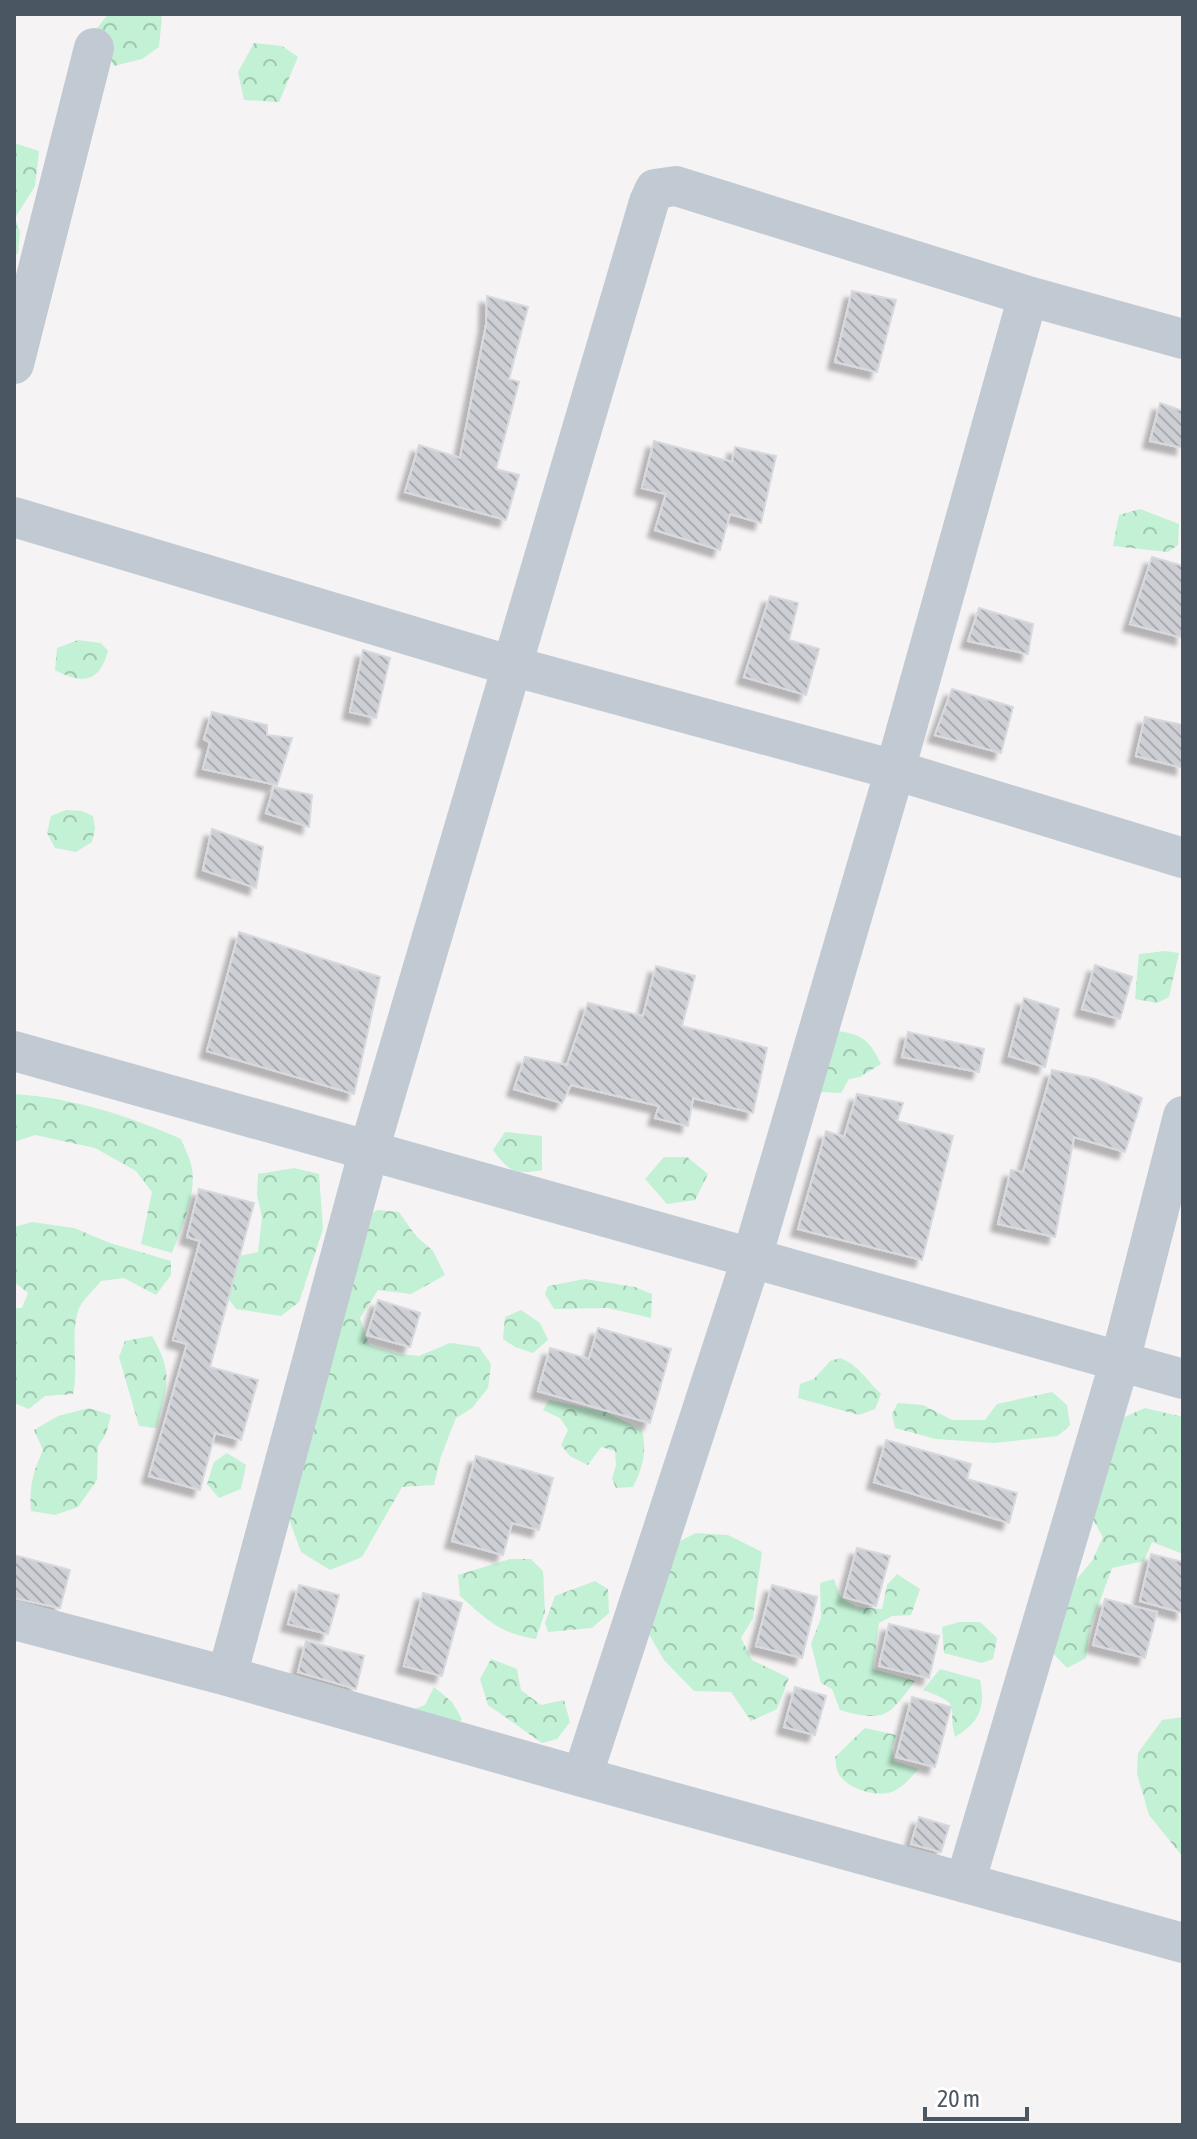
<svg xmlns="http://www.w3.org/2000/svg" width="1197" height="2139" font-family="'Asap Condensed',sans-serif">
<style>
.forest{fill:url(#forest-crowns)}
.building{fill:url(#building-back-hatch);stroke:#d7d9de;stroke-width:2;filter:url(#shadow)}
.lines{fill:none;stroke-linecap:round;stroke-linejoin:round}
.minor{stroke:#c1cad2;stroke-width:40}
</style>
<defs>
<pattern id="forest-crowns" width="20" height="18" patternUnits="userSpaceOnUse" patternTransform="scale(2)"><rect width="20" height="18" fill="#c3f1d5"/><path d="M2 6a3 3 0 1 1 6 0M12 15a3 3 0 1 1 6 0" fill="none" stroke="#a0c6b0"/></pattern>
<pattern id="building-back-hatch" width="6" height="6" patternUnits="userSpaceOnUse" patternTransform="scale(2)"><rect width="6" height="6" fill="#cdcfd5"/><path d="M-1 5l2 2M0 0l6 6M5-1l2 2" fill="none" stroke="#a8abb0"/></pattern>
<filter id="shadow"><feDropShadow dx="-7" dy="7" stdDeviation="2" flood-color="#0004"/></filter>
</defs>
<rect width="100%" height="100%" fill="#f5f3f3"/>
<path class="forest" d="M108,14H159L162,17L159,47L142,59L114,66L95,31Z
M254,43L282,46L298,57L279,102L244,100L238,72Z
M14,143L39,151L35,186L15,218L20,232L18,253L14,256Z
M1140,509L1179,524L1178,545L1168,552L1113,546L1119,515Z
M78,640L101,643L108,651C99,684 81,684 55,670L57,648Z
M66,810L82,811L93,816L95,829L92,842L76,852L55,848L47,833L51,816Z
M1165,951L1179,953L1169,997L1157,1003L1135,999L1139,954Z
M831,1030C861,1034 868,1037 881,1064L860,1077L849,1079L841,1093L823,1092L810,1098Z
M14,1094C74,1098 126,1115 181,1139C184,1147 189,1156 191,1164C198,1191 182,1228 172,1253L141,1244L152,1192L136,1171L95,1148L35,1135L14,1142Z
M505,1132L542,1136V1170C515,1175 509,1172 493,1150Z
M664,1157H687L708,1174L695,1200L667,1204L645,1179Z
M294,1168L319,1174L323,1229L299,1302L281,1316L236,1309L223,1292L200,1283L190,1269L211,1257L239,1256L258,1252L262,1217L257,1195L258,1174Z
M377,1210L399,1212L415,1235L433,1251L445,1275L411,1294L378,1290L360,1318L369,1345L399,1354L419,1356L450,1343L479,1347L491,1364L488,1388L472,1408L456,1418L441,1456L434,1485L402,1487L362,1557L330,1570L301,1552L288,1516L362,1221Z
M32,1222L74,1228L110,1243L171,1261V1275L156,1295L124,1278L101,1281C94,1290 81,1301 78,1311C70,1337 79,1367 73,1394L45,1396L29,1409L14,1403V1308H22L28,1293L14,1282V1227Z
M585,1279L635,1287L652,1294L651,1318L608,1308L554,1309L545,1294L548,1286Z
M521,1310L540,1323L548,1340L533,1353L515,1347L503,1339L505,1317Z
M152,1336C175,1376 166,1385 157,1428L139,1426L119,1357L125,1341Z
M840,1358C859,1365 866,1380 881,1394L875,1409L859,1415L798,1398L800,1384L814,1379L830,1361Z
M1052,1392L1067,1405L1070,1425L1058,1436L994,1443L936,1439L895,1428L892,1414L898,1403L923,1405L952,1420H985L997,1404Z
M549,1400L606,1412L642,1430C647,1452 643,1467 633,1487L616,1488L612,1479L616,1465L615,1451L601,1447L588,1465L570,1456L561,1445L568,1430L560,1418L543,1410Z
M89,1408L111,1415L106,1434L98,1446L97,1480L78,1507L55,1515L31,1511C29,1487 33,1472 43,1450L34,1430L58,1416Z
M1145,1408L1183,1417V1554L1152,1542L1144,1561L1112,1568L1090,1628L1086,1658L1067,1668L1047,1647L1074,1582L1092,1561L1103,1537L1091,1516L1118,1420Z
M227,1453L246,1465L241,1489L219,1498L207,1484L214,1462Z
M696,1533L728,1535L762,1552L753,1618L741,1638L752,1660L789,1678L777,1709L751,1721L731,1692L694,1691L664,1660L644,1626L668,1547Z
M510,1559H531L543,1571L545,1612L536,1639C498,1633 488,1620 460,1596L458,1575Z
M897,1574L920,1589L911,1615L892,1616L879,1623L873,1669L915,1681C889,1716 885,1723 840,1710L832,1689L821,1683L811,1644L821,1618L820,1583L834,1579L840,1596L856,1607L882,1609L887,1585Z
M595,1581L608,1589L609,1613L592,1628L548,1632L545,1623L555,1596Z
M959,1622H980L997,1638L993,1659L982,1663L944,1653L942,1627Z
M491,1659L517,1669L521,1690L541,1705L564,1700L570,1722L557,1739L542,1743L488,1705L480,1679Z
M940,1669L980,1680C986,1707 979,1723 955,1737C946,1704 966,1706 923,1690Z
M434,1687L452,1702L462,1719L453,1732L414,1709L425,1705Z
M1183,1717V1857L1149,1815L1137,1774L1138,1753L1162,1720Z
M865,1728L896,1735L892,1748L894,1761L918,1769C911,1778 904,1786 894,1791C878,1798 850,1790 840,1776C836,1771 836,1763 835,1757Z"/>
<path class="building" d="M852,291L896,300L877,372L835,362Z
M487,296L528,307L509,379L519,382L496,469L519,475L506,520L405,492L419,445L460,458L486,325Z
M1160,403L1183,411V448L1150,441Z
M654,441L732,462L735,447L776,456L761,523L730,514L720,550L655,530L666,494L642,488Z
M1152,557L1183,566V638L1130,624Z
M770,596L798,603L789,640L819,649L806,695L744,677Z
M979,608L1033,624L1028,654L968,641Z
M363,650L390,658L376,718L350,712Z
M952,689L1013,707L1001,753L935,735Z
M212,712L267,725V735L292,738L277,785L203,769L210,743L204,739Z
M1145,717L1183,725V768L1136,756Z
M274,787L312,795L309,827L266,813Z
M212,829L263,847L256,888L203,870Z
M239,932L380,977L354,1094L207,1051Z
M1095,965L1132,977L1120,1019L1082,1009Z
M656,966L695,976L682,1026L767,1048L753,1113L693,1098L688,1126L655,1118L659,1106L571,1085L562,1103L514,1089L525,1057L567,1065L588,1003L643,1016Z
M1024,998L1059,1009L1045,1067L1009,1056Z
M908,1032L984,1049L979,1072L902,1057Z
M1052,1070L1095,1079L1142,1098L1125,1152L1074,1137L1055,1237L998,1224L1011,1170L1023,1172Z
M857,1094L903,1103L897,1121L953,1136L922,1260L798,1229L826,1131L844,1137Z
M199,1189L254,1203L210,1367L258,1380L241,1440L215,1433L200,1490L149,1476L187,1344L173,1340L200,1241L187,1237Z
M378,1300L420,1313L410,1347L367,1335Z
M598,1328L671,1349L650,1423L538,1391L550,1348L589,1359Z
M886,1440L971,1464L967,1479L1017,1493L1009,1523L874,1482Z
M476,1456L553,1478L539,1530L512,1523L503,1555L452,1541Z
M857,1548L890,1556L876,1606L844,1597Z
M1151,1554L1183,1562V1613L1140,1601Z
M14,1555L70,1570L60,1608L14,1598Z
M299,1585L339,1595L328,1634L288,1624Z
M772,1585L817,1597L802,1658L756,1646Z
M423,1593L462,1603L442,1676L404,1666Z
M1105,1599L1157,1612L1145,1658L1093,1645Z
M889,1624L939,1636L929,1678L879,1666Z
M306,1641L364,1656L356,1689L298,1672Z
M795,1687L826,1696L815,1735L784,1727Z
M912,1697L951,1707L935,1767L896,1757Z
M919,1817L949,1826L941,1852L911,1844Z"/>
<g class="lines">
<path class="minor" d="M14,364L94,48
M14,517L512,666L895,770L1183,858
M14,1051L1183,1379
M14,1620L227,1676L582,1777L1183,1943
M227,1676L369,1150L649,202L655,189L676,186L1028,296L1183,339
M582,1777L752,1257L895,770L1028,296
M965,1883L1120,1361L1183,1116"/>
</g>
<rect width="1197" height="2139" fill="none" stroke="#4a5661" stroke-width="32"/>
<path d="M925 2107v12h102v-12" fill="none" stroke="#4a5661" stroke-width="4"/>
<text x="937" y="2107" font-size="24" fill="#4a5661" stroke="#ffffff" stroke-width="6" paint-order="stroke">20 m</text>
</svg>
